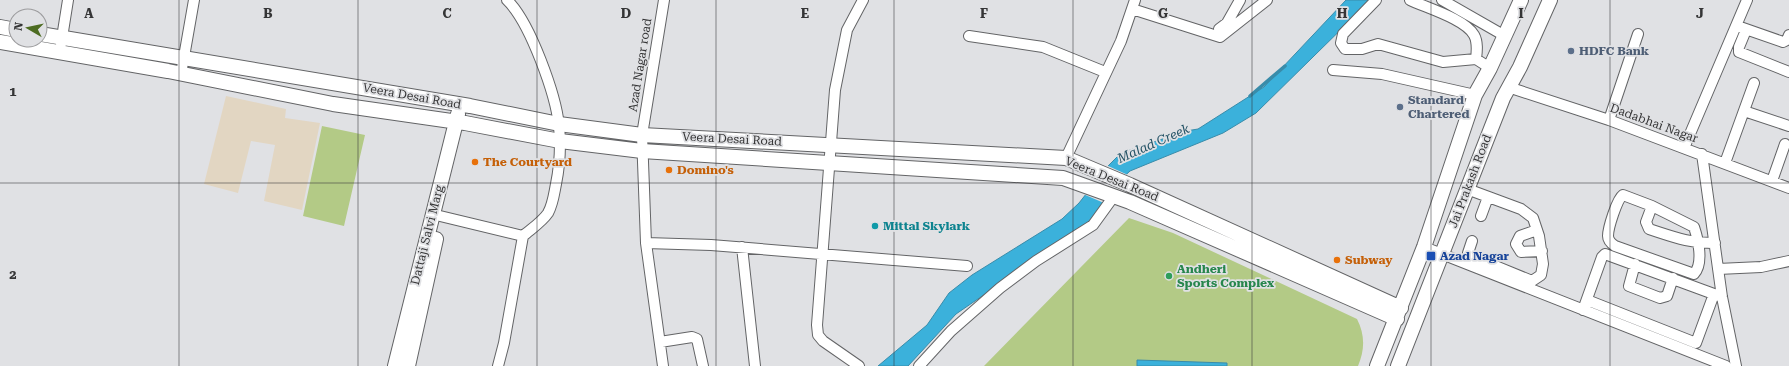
<svg xmlns="http://www.w3.org/2000/svg" width="1789" height="366" font-family="'Roboto Serif',serif">
<style>
.commercial{fill:#e2d6c2}
.green{fill:#b3ca86}
.water{fill:#3bb1db;stroke:#398caa}
.pier{fill:#e0e1e4}
.lines{fill:none;stroke-linecap:round;stroke-linejoin:round}
.stream{stroke:#398caa;stroke-width:3.5}
.street-casing{stroke:#636466;stroke-width:12}
.secondary-casing{stroke:#636466;stroke-width:16}
.street{stroke:#fff;stroke-width:10}
.secondary{stroke:#fff;stroke-width:14}
.grid{fill:none;stroke:#353536;stroke-width:1;stroke-opacity:0.55}
.service-dot{fill:#5c6f8a;stroke:#e0e1e4;stroke-width:1.5}
.food-dot{fill:#e8710a;stroke:#e0e1e4;stroke-width:1.5}
.culture-dot{fill:#0f9aa8;stroke:#e0e1e4;stroke-width:1.5}
.transit-dot{fill:#1a4fb4;stroke:#e0e1e4;stroke-width:1.5}
.leisure-dot{fill:#2e9e5b;stroke:#e0e1e4;stroke-width:1.5}
.labels{text-anchor:middle;stroke-width:3.5;stroke-linejoin:round;paint-order:stroke}
.service-label{font-size:12px;font-weight:bold;fill:#4e5e75;stroke:#e0e1e4;text-anchor:start}
.street-label{font-size:12px;fill:#353536;stroke:#e0e1e4}
.food-label{font-size:12px;font-weight:bold;fill:#c56008;stroke:#e0e1e4;text-anchor:start}
.culture-label{font-size:12px;font-weight:bold;fill:#0d838f;stroke:#e0e1e4;text-anchor:start}
.transit-label{font-size:12px;font-weight:bold;fill:#164399;stroke:#e0e1e4;text-anchor:start}
.leisure-label{font-size:12px;font-weight:bold;fill:#27864d;stroke:#e0e1e4;text-anchor:start}
.water-label{font-size:13px;font-style:italic;fill:#225164;stroke:#e0e1e4}
.grid-label{font-size:13px;text-anchor:middle;font-weight:bold;fill:#353536;stroke:#e0e1e4;stroke-width:3.5;stroke-linejoin:round;paint-order:stroke}
</style>
<rect width="100%" height="100%" fill="#e0e1e4"/>
<path class="commercial" d="M226,96L286,109L285,118L320,123L302,210L264,201L275,145L251,141L238,193L204,184Z"/>
<path class="green" d="M322,126L365,135L344,226L303,216Z
M1129,218L1173,233L1357,319C1365,335 1365,349 1358,366H984Z"/>
<path class="water" d="M1346,0H1371L1256,113L1223,133L1130,171L1115,185L1105,198L1093,220L956,314L908,366H878L927,325L949,293L972,275L1062,219L1079,203L1109,165L1118,156L1130,150L1186,131L1198,129L1264,87Z
M1137,360L1227,363V366H1137Z"/>
<path class="pier" d="M1106,165L1128,175L1116,186L1104,203L1083,194Z"/>
<g class="lines">
<path class="stream" d="M1250,96L1285,66"/>
<defs>
<path id="street" d="M507,0C530,22 556,95 559,126C561,146 560,164 556,184C554,194 553,204 548,213C542,222 531,229 523,236
M1376,0L1343,34L1341,43L1345,49H1362L1378,44L1443,62L1476,59L1490,68
M1410,0C1427,8 1465,19 1474,35C1478,42 1477,51 1476,59
M1442,0L1505,36
M1132,9L1220,37L1267,0
M1740,27L1783,42L1787,40L1789,35
M1219,29L1227,23L1240,0
M1746,30L1739,47V52L1789,72
M969,36L1043,47L1105,72
M61,44L68,0
M1333,70L1382,74L1475,95
M181,74L194,0
M1508,87L1609,120L1789,188
M1744,111L1789,126
M1609,120L1638,34
M1684,148L1747,0
M1702,154L1722,297L1736,366
M1066,158L1121,41L1135,0
M1725,163L1754,83
M1772,181L1785,144
M1467,189L1521,209L1533,218L1539,236L1543,264L1541,275L1532,281L1483,261L1480,269
M1652,206L1694,227C1698,239 1704,263 1694,274L1615,246C1612,244 1608,241 1608,236C1608,228 1617,199 1623,195L1652,206L1646,222L1649,229C1671,236 1691,244 1715,243
M440,216L523,236L504,343L498,366
M1481,216L1488,197
M1537,230L1520,236L1516,244L1521,252L1542,251
M1472,241L1468,253V255L1483,261
M646,243L711,245L967,266
M742,247L755,366
M1424,247L1726,366
M1635,264L1629,286L1660,298L1667,296L1673,278
M1718,269L1761,267L1789,261
M1587,300L1696,343L1714,294
M1583,310L1602,257L1605,254L1722,297
M660,342L692,337L697,339L703,366
M663,366L646,243L642,135L664,0
M859,366L823,341L818,335L817,325L835,90L847,30L863,0
M919,366L951,331L1000,288L1036,261L1093,225L1114,196"/>
<path id="secondary" d="M0,27L16,30
M40,34L470,106L559,124L642,135L1066,158L1130,185L1401,308
M0,42L168,71L333,104L465,123L560,141L642,151L1063,178L1130,202L1397,319
M395,366L458,114
M408,366L436,239
M1377,366L1424,247L1475,95L1490,68L1521,0
M1398,366L1503,98L1520,67L1550,0"/>
</defs>
<use href="#street" class="street-casing"/>
<use href="#secondary" class="secondary-casing"/>
<use href="#street" class="street"/>
<use href="#secondary" class="secondary"/>
</g>
<path class="grid" d="M179,0V366M358,0V366M537,0V366M716,0V366M894,0V366M1073,0V366M1252,0V366M1431,0V366M1610,0V366M0,183H1789"/>
<g class="service-dot">
<circle cx="1571" cy="51" r="4"/>
<circle cx="1400" cy="107" r="4"/>
</g>
<g class="food-dot">
<circle cx="475" cy="162" r="4"/>
<circle cx="669" cy="170" r="4"/>
<circle cx="1337" cy="260" r="4"/>
</g>
<circle class="culture-dot" cx="875" cy="226" r="4"/>
<rect class="transit-dot" x="1426" y="251" width="10" height="10" rx="2"/>
<circle class="leisure-dot" cx="1169" cy="276" r="4"/>
<g class="labels">
<g class="service-label">
<text x="1579" y="55">HDFC Bank</text>
<text x="1408" y="104">Standard<tspan x="1408" dy="14">Chartered</tspan></text>
</g>
<g class="street-label">
<text transform="translate(640 65) rotate(-81)" y="4">Azad Nagar road</text>
<text transform="translate(412 96) rotate(10)" y="4">Veera Desai Road</text>
<text transform="translate(1654 123) rotate(20)" y="4">Dadabhai Nagar</text>
<text transform="translate(732 139) rotate(3)" y="4">Veera Desai Road</text>
<text transform="translate(1112 179) rotate(22)" y="4">Veera Desai Road</text>
<text transform="translate(1470 181) rotate(-69)" y="4">Jai Prakash Road</text>
<text transform="translate(427 235) rotate(-76)" y="4">Dattaji Salvi Marg</text>
</g>
<g class="food-label">
<text x="483" y="166">The Courtyard</text>
<text x="677" y="174">Domino's</text>
<text x="1345" y="264">Subway</text>
</g>
<g class="culture-label">
<text x="883" y="230">Mittal Skylark</text>
</g>
<g class="transit-label">
<text x="1440" y="260">Azad Nagar</text>
</g>
<g class="leisure-label">
<text x="1177" y="273">Andheri<tspan x="1177" dy="14">Sports Complex</tspan></text>
</g>
<g class="water-label">
<text transform="translate(1153 143) rotate(-24)" y="5">Malad Creek</text>
</g>
</g>
<g class="grid-label">
<text x="89" y="18">A</text>
<text x="268" y="18">B</text>
<text x="447" y="18">C</text>
<text x="626" y="18">D</text>
<text x="805" y="18">E</text>
<text x="984" y="18">F</text>
<text x="1163" y="18">G</text>
<text x="1342" y="18">H</text>
<text x="1521" y="18">I</text>
<text x="1700" y="18">J</text>
<text x="13" y="96">1</text>
<text x="13" y="279">2</text>
</g>
<g transform="translate(28 28) rotate(279)"><circle r="19" fill="#e0e1e4" stroke="#9c9c9e"/>
<path d="M0-3L7 15L0 10L-7 15Z" fill="#4d6c22"/>
<text y="-6" font-size="11" font-weight="bold" text-anchor="middle" fill="#353536">N</text>
</g>
</svg>
